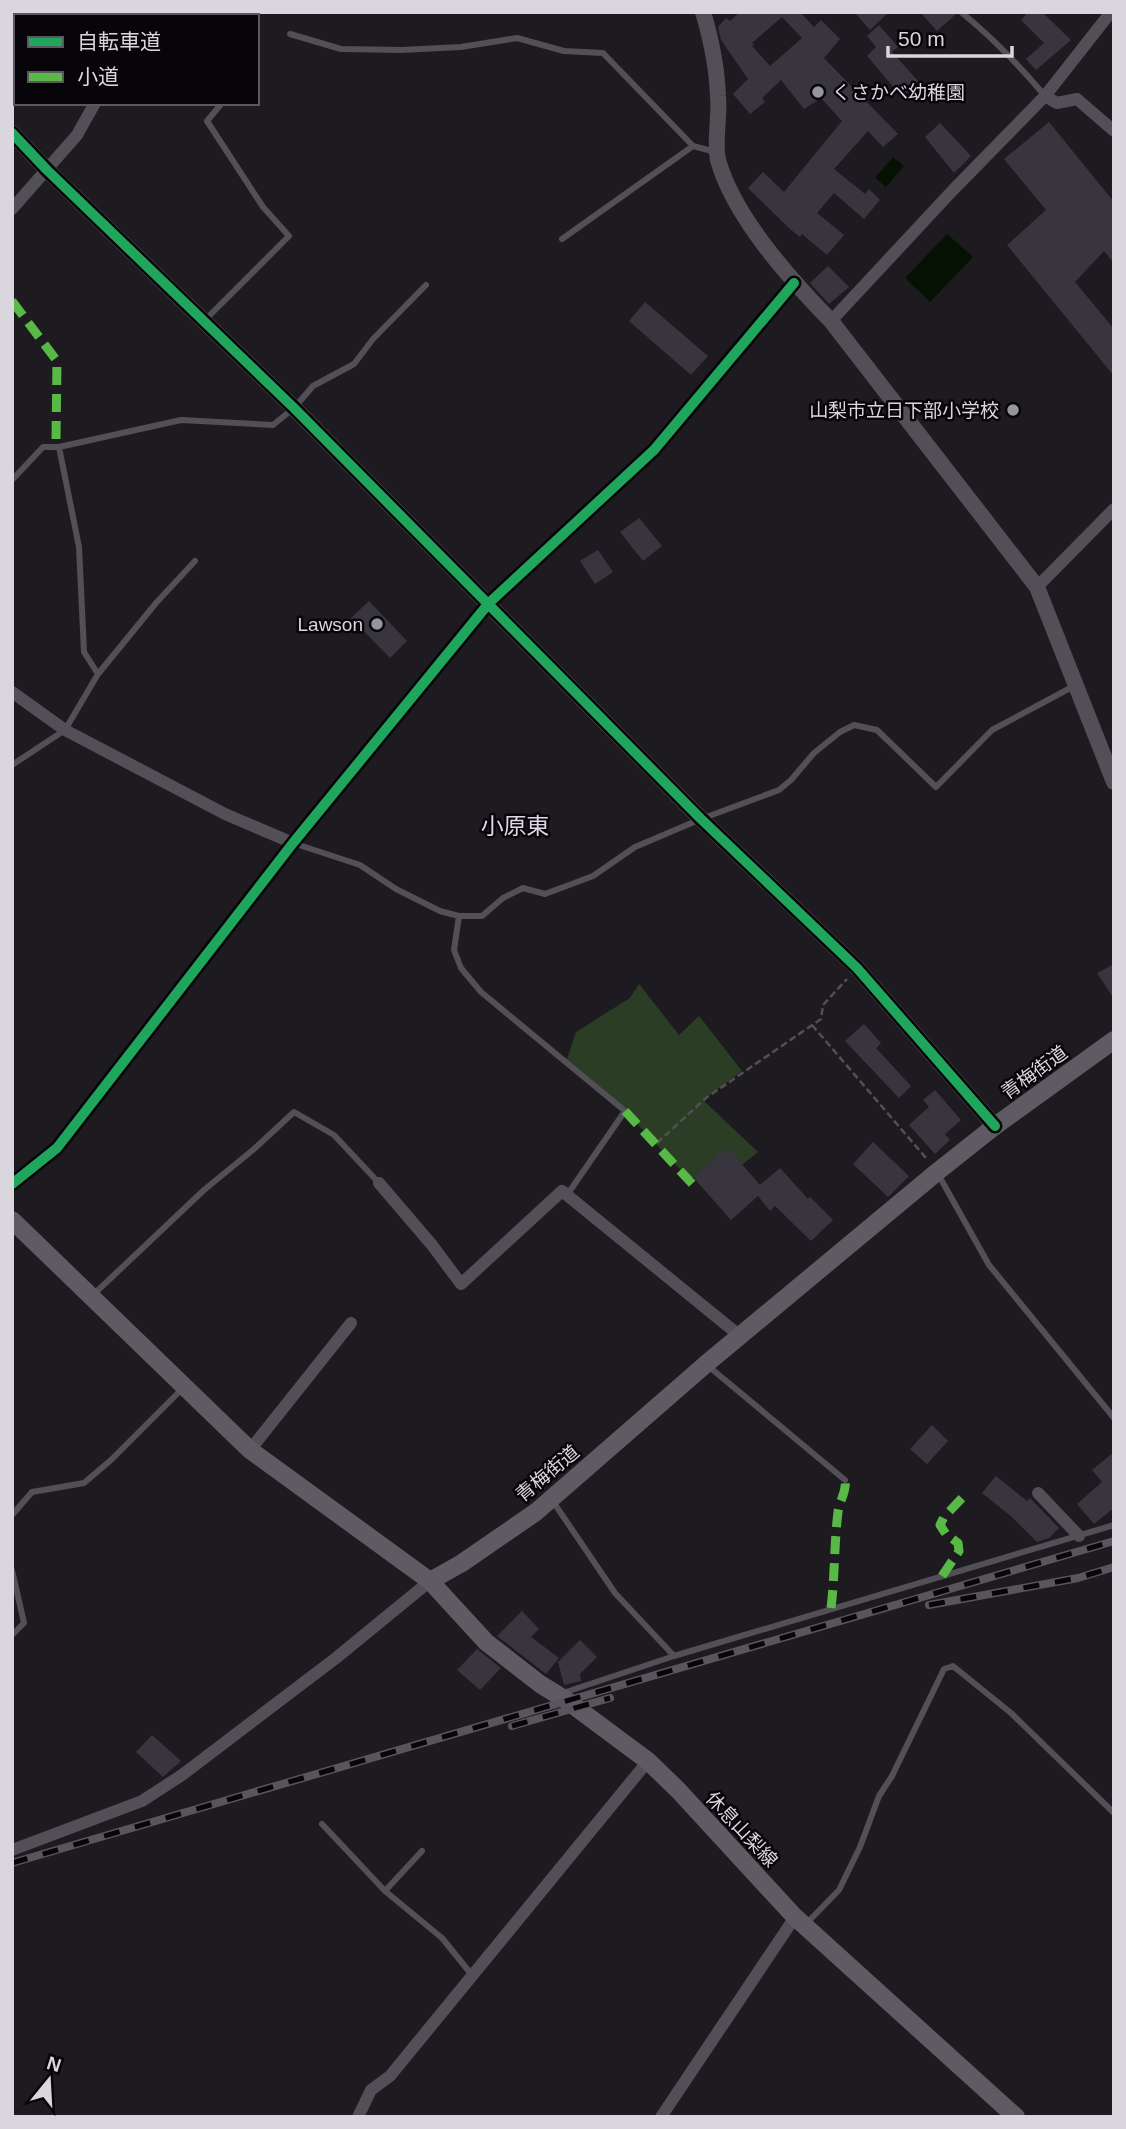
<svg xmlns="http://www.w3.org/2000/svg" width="1126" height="2129" font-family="Arial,'Noto Sans JP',sans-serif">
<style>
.green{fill:#2c3d25}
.water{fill:#041103}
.building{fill:#39353f;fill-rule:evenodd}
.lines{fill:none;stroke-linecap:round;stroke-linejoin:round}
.path{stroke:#524f55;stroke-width:2.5;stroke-dasharray:7 3.5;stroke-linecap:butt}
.service{stroke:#524f56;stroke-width:6}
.minor{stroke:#524f56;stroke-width:12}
.tertiary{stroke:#524f56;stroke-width:16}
.secondary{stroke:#5e5b63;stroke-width:18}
.rail-casing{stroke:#58565c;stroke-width:8}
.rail{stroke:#070509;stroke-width:5;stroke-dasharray:16;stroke-linecap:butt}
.quiet{stroke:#58b947;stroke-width:9;stroke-dasharray:18 9;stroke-linecap:butt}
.cycleway-casing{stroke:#070509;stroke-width:15}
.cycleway{stroke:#20a55d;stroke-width:10}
.poi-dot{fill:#97959c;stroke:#070509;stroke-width:2.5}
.labels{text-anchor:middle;stroke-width:5;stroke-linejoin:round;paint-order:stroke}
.poi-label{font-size:19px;fill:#d9d6de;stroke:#070509;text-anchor:end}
.street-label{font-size:19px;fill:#d9d6de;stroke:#070509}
.quarter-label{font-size:23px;fill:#ddd7e7;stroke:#070509}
</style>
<rect width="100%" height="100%" fill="#1d1b20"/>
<path class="green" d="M639,984L679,1035L699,1016L742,1071L703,1100L758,1152L742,1165L727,1148L693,1177L688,1178L625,1111L566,1062L576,1032L630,998Z"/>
<path class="water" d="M893,157L904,166L886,187L875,178Z
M947,234L973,257L930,302L905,278Z"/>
<path class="building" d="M740,12H800L814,27L821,20L840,39L824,58L898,134L883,147L868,131L834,169L865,194L869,189L880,200L864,219L834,193L817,213L844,235L827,255L802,234L800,237L791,230L748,188L763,172L784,192L842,121L821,98L804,109L781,80L762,98L765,102L750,114L733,94L748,79L721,40L718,27L726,18L730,21ZM782,17L802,38L770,66L752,46L754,45L752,43Z
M854,12H889L870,30Z
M920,12H955L956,14L937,31Z
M1028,12H1042L1071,40L1036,70L1026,59L1044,43L1021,20Z
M879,25L898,47L892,52L919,82L902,97L867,56L876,47L867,36Z
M1049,122L1114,202V263L1104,251L1075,282L1114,329V376L1007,245L1046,210L1004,159Z
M940,123L971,156L954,173L925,137Z
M828,266L849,287L829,304L810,283Z
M645,302L708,356L691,375L629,321Z
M639,518L662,546L643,561L620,532Z
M598,550L613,572L595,584L580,561Z
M369,601L407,641L390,658L351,618Z
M1114,964V999L1097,973Z
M864,1024L881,1043L876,1048L911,1086L899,1098L845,1041Z
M935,1090L961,1120L945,1134L950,1140L935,1154L909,1125L929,1107L923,1100Z
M873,1142L909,1176L888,1197L853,1164Z
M727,1147L760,1185L780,1168L808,1199L810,1197L833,1220L811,1241L775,1206L770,1211L758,1196L731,1220L693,1177Z
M932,1425L948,1441L927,1464L910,1449Z
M1114,1452V1508L1094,1524L1077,1504L1102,1482L1092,1470Z
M996,1476L1027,1501L1030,1498L1059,1528L1049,1538L1037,1542L1012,1517L982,1493Z
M522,1611L539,1629L531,1637L559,1658L546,1674L497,1636Z
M580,1640L597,1657L580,1674L581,1681L564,1685L558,1662Z
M477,1649L501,1668L480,1690L457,1670Z
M152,1735L181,1761L163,1777L136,1752Z"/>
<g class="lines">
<path class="path" d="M812,1025L926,1158
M657,1143L706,1098L821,1019L823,1005L847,979"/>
<path class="service" d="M177,12L182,16
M961,12C993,38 1019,65 1045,96
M290,34L341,49L402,50L461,47L517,38L564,51L603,53L693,146L716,152
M562,239L693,146
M204,321L289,236L263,207L207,121L222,103
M12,480L43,447H59
M98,674L156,603L195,561
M12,765L65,730L98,674L84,652L79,547L59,447L181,420L273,425L294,408L313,386L354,364L373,339L426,285
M293,843L360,865L396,889L440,911L459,916L454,950L461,968L481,992L625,1111L567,1195
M459,916H482L503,898L523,888L545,894L593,876L635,847L701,819L779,790L791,780L814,753L840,732L854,725L877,730L936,787L992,730L1074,686
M938,1174L989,1265L1114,1418
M94,1294L204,1190L254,1149L294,1112L334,1135L379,1183
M707,1365L845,1480
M552,1500L615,1593L674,1656
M12,1515L32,1492L84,1483L111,1460L184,1387
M12,1570L24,1623L12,1635
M563,1693L674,1656L1114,1525
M322,1824L385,1891L442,1938L472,1975
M385,1891L422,1851
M806,1924L839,1890L860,1847L879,1796L892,1776L944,1669L953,1666L1011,1713L1114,1813"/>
<path class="minor" d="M148,16L150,12
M1045,96L1057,103L1077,99L1114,131
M12,209L77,135L95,103
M831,321L953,190L1045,96L1111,12
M1037,587L1114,509
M12,692L65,730L225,814L293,843
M379,1183L432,1245L461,1284L562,1191L740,1336
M12,1184L57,1148L293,843L489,603L654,450L794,283
M250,1450L351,1323
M1038,1493L1079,1536
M12,1850L142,1801L182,1775L336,1658L430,1581
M358,2117L371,2090L390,2076L648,1761
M661,2117L795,1917"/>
<path class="tertiary" d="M703,12C711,39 717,68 718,96C720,115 714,142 718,160C734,217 790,279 831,321L1037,587L1114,782
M12,133L47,170L294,408L701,819L857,968L995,1126"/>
<path class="secondary" d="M12,1220L250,1450L430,1581L486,1642L540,1684L566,1700L648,1761L678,1790L795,1917L1016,2117
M430,1581L462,1563L536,1512L706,1364L937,1172L995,1126L1114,1040"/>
<defs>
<path id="rail" d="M929,1605L1078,1578L1114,1567
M512,1726L610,1698
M12,1863L1114,1541"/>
</defs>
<use href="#rail" class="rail-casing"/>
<use href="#rail" class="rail"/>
<path class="quiet" d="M12,301L57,361L56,439L59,447
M625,1111L696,1188
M942,1576L959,1551L958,1543L946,1534L940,1525L944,1517L964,1496
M831,1608C835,1576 834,1544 838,1512C839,1501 847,1492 845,1480"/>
<defs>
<path id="cycleway" d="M12,133L47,170L294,408L701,819L857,968L995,1126
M12,1184L57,1148L293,843L489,603L654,450L794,283"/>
</defs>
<use href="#cycleway" class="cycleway-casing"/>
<use href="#cycleway" class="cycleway"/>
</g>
<g class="poi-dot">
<circle cx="818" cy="92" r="7"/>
<circle cx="1013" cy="410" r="7"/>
<circle cx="377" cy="624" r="7"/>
</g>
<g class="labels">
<g class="poi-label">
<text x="832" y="99" text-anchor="start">くさかべ幼稚園</text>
<text x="999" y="417">山梨市立日下部小学校</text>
<text x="363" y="631">Lawson</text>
</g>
<g class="street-label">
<text transform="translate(1034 1072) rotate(-36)" y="7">青梅街道</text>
<text transform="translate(547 1473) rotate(-40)" y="7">青梅街道</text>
<text transform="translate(742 1829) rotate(47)" y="7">休息山梨線</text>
</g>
<g class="quarter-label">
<text x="515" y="834">小原東</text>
</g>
</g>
<rect width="1126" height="2129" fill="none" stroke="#d9d6de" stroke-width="28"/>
<rect x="14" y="14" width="245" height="91" fill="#070509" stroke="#5b595e" stroke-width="2"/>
<rect x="28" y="37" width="35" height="10" fill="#20a55d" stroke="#5b595e" stroke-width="2"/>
<text x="77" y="49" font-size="21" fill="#d9d6de">自転車道</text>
<rect x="28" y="72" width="35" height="10" fill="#58b947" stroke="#5b595e" stroke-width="2"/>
<text x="77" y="84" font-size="21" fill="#d9d6de">小道</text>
<g transform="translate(49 2080) rotate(18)" stroke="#070509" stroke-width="5" paint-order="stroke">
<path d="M0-5L12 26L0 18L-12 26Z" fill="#d9d6de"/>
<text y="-10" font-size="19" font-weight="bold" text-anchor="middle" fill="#d9d6de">N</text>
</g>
<path d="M888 46v10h124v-10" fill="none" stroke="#d9d6de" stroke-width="3.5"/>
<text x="898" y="46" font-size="21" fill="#d9d6de" stroke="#070509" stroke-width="5" paint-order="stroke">50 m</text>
</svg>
